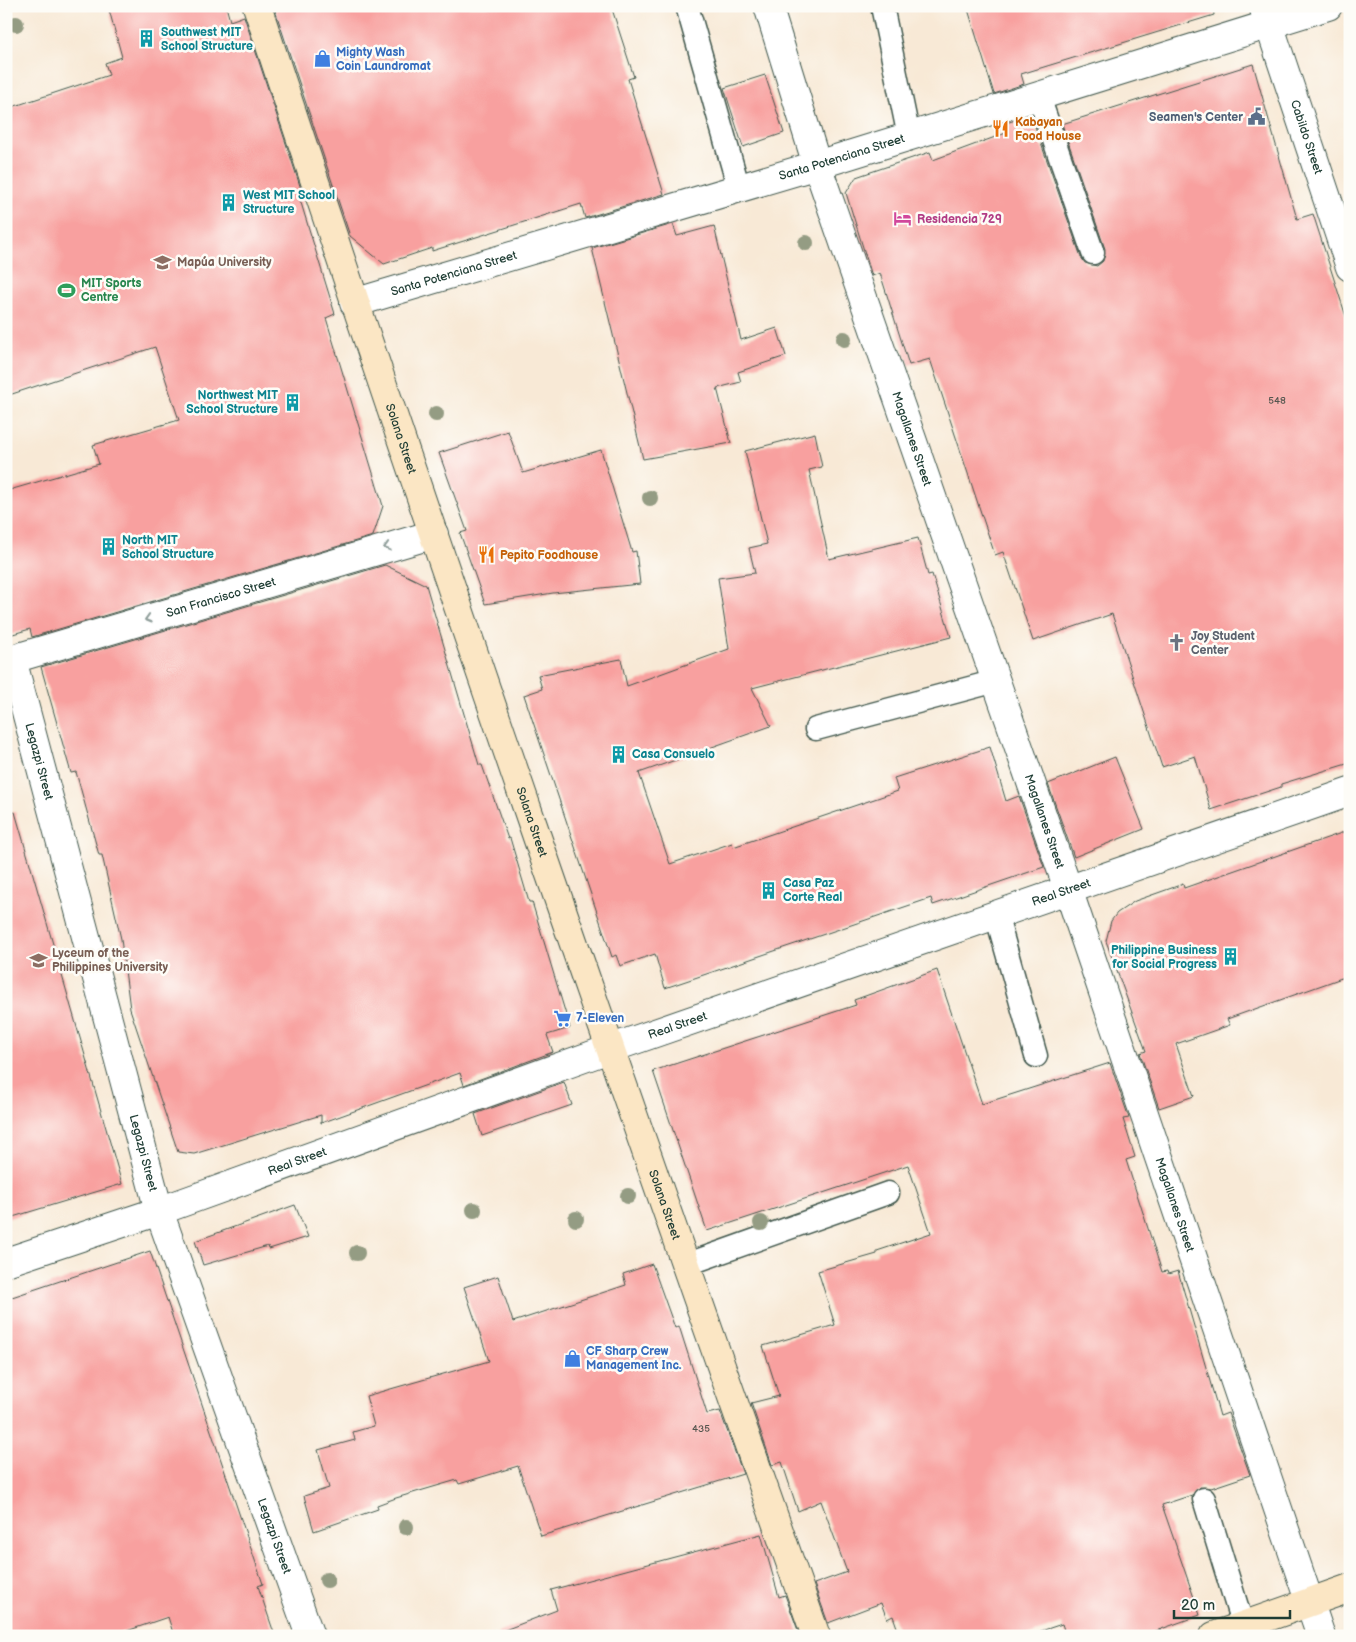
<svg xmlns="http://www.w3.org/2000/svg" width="1356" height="1642" font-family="'Balsamiq Sans',sans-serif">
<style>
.building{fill:#f8a09f}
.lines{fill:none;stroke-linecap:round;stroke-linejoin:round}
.lane-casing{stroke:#40574c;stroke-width:25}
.street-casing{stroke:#40574c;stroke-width:30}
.secondary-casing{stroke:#40574c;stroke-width:30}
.lane{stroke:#fff;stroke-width:22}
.street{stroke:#fff;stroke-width:28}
.secondary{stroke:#fbe6c4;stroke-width:28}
.tree{fill:#949c83}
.oneway{stroke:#8f9e9a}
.labels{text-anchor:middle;stroke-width:5;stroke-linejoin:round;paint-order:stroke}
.number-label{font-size:10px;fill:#55564f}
.culture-label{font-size:12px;font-weight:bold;fill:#0d838f;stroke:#fdfcf7;text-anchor:start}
.shop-label{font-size:12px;font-weight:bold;fill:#366cbe;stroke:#fdfcf7;text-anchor:start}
.service-label{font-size:12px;font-weight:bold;fill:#4e5e75;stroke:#fdfcf7;text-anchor:end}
.food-label{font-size:12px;font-weight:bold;fill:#c56008;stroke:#fdfcf7;text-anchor:start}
.street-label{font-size:12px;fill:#1f3d34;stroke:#fdfcf7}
.hotel-label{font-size:12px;font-weight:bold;fill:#b23c85;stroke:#fdfcf7;text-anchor:start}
.education-label{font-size:12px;font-weight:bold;fill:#785e54;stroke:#fdfcf7;text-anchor:start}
.leisure-label{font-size:12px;font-weight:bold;fill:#27864d;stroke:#fdfcf7;text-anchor:start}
.worship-label{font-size:12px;font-weight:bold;fill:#5b616d;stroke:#fdfcf7;text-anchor:start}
</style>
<rect width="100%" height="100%" fill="#fdfcf7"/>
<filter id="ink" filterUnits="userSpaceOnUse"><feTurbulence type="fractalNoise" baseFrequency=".02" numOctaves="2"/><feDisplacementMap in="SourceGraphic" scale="10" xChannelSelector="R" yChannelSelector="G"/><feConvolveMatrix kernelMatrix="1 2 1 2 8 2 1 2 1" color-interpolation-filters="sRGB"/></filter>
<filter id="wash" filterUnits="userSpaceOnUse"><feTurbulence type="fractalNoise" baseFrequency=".0096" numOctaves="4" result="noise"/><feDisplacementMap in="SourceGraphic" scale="20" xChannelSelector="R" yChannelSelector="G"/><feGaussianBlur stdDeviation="1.12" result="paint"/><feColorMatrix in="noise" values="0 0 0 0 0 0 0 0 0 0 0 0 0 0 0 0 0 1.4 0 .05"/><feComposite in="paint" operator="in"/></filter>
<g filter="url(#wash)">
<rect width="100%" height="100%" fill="#f8e9d6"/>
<g id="blocks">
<path class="building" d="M108,6H226L230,21L244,16L304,198L298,193L335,314L326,318L383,506L373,536L32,637L30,629L6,636V491L99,464L93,445L179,420L155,347L6,396V109L109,75L105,63L122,57Z
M611,6L634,77L628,79L664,194L585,218L581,204L432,251V248L384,264L350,236L274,7Z
M967,6H1213L1214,15L1021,74L1024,84L994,94Z
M1253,64L1297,219L1313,214L1350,329V763L1281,784V787L1211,810L1195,756L1162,767L1112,614L1033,641L1003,552L995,555L930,359L909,365L880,273L872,276L846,193L856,177L930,152L933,160L1006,133L1003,124L1031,115L1081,257L1085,263L1097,266L1103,261L1105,249L1062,124Z
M765,75L784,133L743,147L724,88Z
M673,224L677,236L714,226L741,340L777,328L786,356L738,372L741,382L717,388L731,443L643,459L592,248Z
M508,431L523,473L601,450L632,552L636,551L640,584L553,593L485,604L460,533L467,531L439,453Z
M815,433L822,467L809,470L829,559L918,538L928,575L932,574L951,637L752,688L771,726L639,773L670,864L732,843L733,847L898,791L894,778L990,747L1006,801L1019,796L1044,867L933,905L931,898L665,988L655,954L620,966L616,955L612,957L524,695L542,689L538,675L621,659L627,686L729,649L718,578L755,573L749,548L767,544L745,451Z
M385,565L426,585L479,765H482L508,839L510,838L529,902H532L570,1028L547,1035L553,1052L464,1085L460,1073L321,1123V1115L194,1154L178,1152L130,1009L121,939L102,855H99L76,772L71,773L41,667Z
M1115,757L1144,829L1074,857L1048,784Z
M15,812L122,1184L6,1219V814Z
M1350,830V975L1227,1019L1230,1025L1176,1044L1194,1096L1159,1108L1140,1053L1146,1051L1106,941L1111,921L1117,913L1135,901L1183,884L1184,888Z
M937,970L982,1104L1110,1063L1129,1118L1123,1119L1135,1157L1126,1160L1162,1272L1167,1271L1168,1274L1178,1271L1220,1416L1228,1413L1250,1475L1211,1488L1200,1487L1192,1495L1162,1505L1200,1615L1142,1636H1066L1062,1624L1026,1636H900L893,1616L887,1619L881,1603L828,1623L814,1584L847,1572L821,1501L798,1511L782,1462L772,1465L751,1403L779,1396L763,1346L835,1325L818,1271L877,1254V1251L931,1233L908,1165L707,1231L653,1071L856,1005L854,1000Z
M564,1082L572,1105L482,1136L475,1114Z
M295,1205L308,1237L269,1249L268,1246L203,1265L195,1241Z
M150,1251L263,1584L258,1586L275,1636H174L168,1617L112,1636H6V1299Z
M652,1264L675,1328L679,1326L707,1414L720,1411L743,1474L541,1536L518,1466L459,1484L457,1480L396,1498L377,1505L378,1509L314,1531L304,1496L329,1488L318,1450L355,1440L353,1432L374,1426L366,1396L489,1361L464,1287L498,1276L513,1322L626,1285L623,1274Z
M761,1534L779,1597L785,1595L799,1633L792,1636H497V1633L557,1610L551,1590Z"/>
</g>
</g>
<g filter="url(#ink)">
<use href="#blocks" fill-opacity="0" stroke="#40574c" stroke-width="1"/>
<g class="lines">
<defs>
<path id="lane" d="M687,6L739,189
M882,6L909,137
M1039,97L1093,253
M816,729L996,681
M996,914L1036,1056
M685,1265L888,1193
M1204,1499L1243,1626"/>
<g id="street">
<path id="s1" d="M768,6L817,165L1068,889L1321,1636"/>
<path id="s2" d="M1263,6L1350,267"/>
<path id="s3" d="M354,303L817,165L1328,6"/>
<path id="s4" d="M12,659L159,1211L310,1636"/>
<path id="s5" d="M6,661L434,534"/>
<path id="s6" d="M6,1262L159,1211L609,1049L1350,792"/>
</g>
<g id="secondary">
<path id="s7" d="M257,6C436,552 625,1094 816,1636"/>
<path d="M1214,1636L1350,1588"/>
</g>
</defs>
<use href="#lane" class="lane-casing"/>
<use href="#street" class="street-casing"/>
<use href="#secondary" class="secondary-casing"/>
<use href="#lane" class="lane"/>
<use href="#street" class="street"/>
<use href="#secondary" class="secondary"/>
</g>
<g class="tree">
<circle cx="16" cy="24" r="8"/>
<circle cx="806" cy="243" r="8"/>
<circle cx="844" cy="339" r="8"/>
<circle cx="436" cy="414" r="8"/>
<circle cx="650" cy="498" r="8"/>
<circle cx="628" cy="1196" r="8"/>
<circle cx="474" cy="1210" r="8"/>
<circle cx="576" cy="1219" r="8"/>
<circle cx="761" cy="1223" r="8"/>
<circle cx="357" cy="1253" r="8"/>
<circle cx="406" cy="1527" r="8"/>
<circle cx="327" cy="1580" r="8"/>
</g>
<defs><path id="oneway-chevron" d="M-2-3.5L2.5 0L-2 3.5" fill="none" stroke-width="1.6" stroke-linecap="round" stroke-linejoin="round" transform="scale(1.25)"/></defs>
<g class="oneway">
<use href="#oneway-chevron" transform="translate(387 547) rotate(163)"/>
<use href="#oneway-chevron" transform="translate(148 619) rotate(163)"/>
</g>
</g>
<defs>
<symbol id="building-bare" viewBox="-9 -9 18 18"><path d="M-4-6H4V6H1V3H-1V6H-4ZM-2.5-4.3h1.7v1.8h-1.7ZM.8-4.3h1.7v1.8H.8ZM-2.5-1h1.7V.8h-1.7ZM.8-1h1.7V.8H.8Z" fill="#0f9aa8" stroke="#fdfcf7" stroke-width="2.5" paint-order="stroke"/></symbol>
<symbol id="shop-bare" viewBox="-9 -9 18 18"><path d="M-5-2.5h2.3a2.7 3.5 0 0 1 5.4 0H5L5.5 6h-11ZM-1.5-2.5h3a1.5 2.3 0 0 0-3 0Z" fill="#3f7fe0" stroke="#fdfcf7" stroke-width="2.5" paint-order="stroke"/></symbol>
<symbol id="civic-bare" viewBox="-9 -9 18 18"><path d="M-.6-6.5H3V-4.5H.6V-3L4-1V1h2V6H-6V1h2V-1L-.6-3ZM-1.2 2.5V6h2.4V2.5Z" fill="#5c6f8a" stroke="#fdfcf7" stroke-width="2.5" paint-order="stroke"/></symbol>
<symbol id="restaurant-bare" viewBox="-9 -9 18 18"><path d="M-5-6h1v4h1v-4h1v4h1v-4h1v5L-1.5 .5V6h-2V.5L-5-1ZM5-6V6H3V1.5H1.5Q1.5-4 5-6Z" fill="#e8710a" stroke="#fdfcf7" stroke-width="2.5" paint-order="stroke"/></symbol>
<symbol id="hotel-bare" viewBox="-9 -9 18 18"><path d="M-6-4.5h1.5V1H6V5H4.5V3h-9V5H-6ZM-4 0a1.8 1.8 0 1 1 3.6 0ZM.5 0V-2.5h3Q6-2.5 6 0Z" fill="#d1479c" stroke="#fdfcf7" stroke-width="2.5" paint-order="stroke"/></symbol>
<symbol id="university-bare" viewBox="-9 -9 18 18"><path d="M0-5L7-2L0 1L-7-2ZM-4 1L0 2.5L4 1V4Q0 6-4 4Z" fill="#8d6e63" stroke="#fdfcf7" stroke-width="2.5" paint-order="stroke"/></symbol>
<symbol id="stadium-bare" viewBox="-9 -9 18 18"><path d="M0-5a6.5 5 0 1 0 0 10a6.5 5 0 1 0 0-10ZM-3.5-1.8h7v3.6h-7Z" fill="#2e9e5b" stroke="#fdfcf7" stroke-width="2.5" paint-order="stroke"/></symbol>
<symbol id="church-bare" viewBox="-9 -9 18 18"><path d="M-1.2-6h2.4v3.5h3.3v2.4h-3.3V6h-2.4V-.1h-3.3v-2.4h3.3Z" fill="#6b7280" stroke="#fdfcf7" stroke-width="2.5" paint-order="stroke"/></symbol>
<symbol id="supermarket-bare" viewBox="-9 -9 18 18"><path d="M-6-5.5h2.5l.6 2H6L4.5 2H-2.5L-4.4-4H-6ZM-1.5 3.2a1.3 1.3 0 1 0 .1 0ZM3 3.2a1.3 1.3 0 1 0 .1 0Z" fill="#3f7fe0" stroke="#fdfcf7" stroke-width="2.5" paint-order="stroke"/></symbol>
</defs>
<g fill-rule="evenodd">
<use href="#building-bare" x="134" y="26" width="25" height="25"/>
<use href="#shop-bare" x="310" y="46" width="25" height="25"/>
<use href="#civic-bare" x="1244" y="104" width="25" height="25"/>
<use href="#restaurant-bare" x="988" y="116" width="25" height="25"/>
<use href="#building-bare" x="216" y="190" width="25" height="25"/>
<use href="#hotel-bare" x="890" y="206" width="25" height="25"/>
<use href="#university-bare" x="150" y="250" width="25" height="25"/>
<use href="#stadium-bare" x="54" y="278" width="25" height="25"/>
<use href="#building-bare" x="280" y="390" width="25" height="25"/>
<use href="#building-bare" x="96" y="534" width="25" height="25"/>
<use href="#restaurant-bare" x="474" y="542" width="25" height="25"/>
<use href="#church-bare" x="1164" y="630" width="25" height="25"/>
<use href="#building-bare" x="606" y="742" width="25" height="25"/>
<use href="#building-bare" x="756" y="878" width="25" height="25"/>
<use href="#building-bare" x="1218" y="944" width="25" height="25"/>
<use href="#university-bare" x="26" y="948" width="25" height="25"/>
<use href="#supermarket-bare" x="550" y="1006" width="25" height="25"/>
<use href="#shop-bare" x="560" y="1346" width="25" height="25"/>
</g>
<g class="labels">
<g class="number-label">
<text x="1277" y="404">548</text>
<text x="701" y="1432">435</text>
</g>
<g class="culture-label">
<text x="161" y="36">Southwest MIT<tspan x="161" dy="14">School Structure</tspan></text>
<text x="243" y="199">West MIT School<tspan x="243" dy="14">Structure</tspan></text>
<text x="278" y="399" text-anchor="end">Northwest MIT<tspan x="278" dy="14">School Structure</tspan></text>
<text x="122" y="544">North MIT<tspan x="122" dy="14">School Structure</tspan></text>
<text x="632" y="758">Casa Consuelo</text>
<text x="783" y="887">Casa Paz<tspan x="783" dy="14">Corte Real</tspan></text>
<text x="1217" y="954" text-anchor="end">Philippine Business<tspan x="1217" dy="14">for Social Progress</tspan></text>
</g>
<g class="shop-label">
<text x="336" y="56">Mighty Wash<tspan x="336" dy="14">Coin Laundromat</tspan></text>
<text x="576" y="1022">7-Eleven</text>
<text x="586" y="1355">CF Sharp Crew<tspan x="586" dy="14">Management Inc.</tspan></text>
</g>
<g class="service-label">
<text x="1243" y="121">Seamen's Center</text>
</g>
<g class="food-label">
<text x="1015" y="126">Kabayan<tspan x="1015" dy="14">Food House</tspan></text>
<text x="500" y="559">Pepito Foodhouse</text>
</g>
<g class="street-label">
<text dy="4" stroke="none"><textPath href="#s2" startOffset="138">Cabildo Street</textPath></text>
<text dy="4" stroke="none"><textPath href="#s3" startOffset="509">Santa Potenciana Street</textPath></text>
<text dy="4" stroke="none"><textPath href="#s3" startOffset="104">Santa Potenciana Street</textPath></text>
<text dy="4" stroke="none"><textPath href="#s1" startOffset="456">Magallanes Street</textPath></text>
<text dy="4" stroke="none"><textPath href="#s7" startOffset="456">Solana Street</textPath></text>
<text dy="4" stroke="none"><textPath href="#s5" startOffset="224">San Francisco Street</textPath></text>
<text dy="4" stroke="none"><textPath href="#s4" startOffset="106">Legazpi Street</textPath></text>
<text dy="4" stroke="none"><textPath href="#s1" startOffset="861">Magallanes Street</textPath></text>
<text dy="4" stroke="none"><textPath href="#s7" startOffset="861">Solana Street</textPath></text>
<text dy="4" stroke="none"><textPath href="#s6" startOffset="1118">Real Street</textPath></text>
<text dy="4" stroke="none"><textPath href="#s6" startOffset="712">Real Street</textPath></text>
<text dy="4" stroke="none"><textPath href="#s4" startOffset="511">Legazpi Street</textPath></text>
<text dy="4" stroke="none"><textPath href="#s6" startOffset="308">Real Street</textPath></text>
<text dy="4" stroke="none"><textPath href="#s7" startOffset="1266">Solana Street</textPath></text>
<text dy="4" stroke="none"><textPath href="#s1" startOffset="1266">Magallanes Street</textPath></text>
<text dy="4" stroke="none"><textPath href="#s4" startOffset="916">Legazpi Street</textPath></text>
</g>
<g class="hotel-label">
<text x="917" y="223">Residencia 729</text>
</g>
<g class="education-label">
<text x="177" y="266">Mapúa University</text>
<text x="52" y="957">Lyceum of the<tspan x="52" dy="14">Philippines University</tspan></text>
</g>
<g class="leisure-label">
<text x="81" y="287">MIT Sports<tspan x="81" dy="14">Centre</tspan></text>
</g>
<g class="worship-label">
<text x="1191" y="640">Joy Student<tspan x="1191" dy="14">Center</tspan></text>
</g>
</g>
<rect width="1356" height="1642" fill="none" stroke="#fdfcf7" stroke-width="25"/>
<path d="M1174 1610v8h116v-8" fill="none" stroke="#1f3d34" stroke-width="2.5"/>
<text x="1181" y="1610" font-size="15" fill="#1f3d34" stroke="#fdfcf7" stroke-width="4" paint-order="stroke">20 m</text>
</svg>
